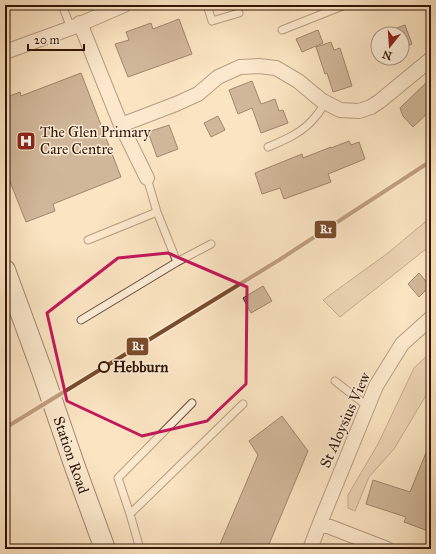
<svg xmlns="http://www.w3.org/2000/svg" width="436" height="554" font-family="'IM FELL Great Primer',serif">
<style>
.green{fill:#d9c1a2;stroke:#866b54}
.building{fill:#9b8167;stroke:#331505}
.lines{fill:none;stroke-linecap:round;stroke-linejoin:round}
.lane-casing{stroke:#654934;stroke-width:9}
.street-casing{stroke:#654934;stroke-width:16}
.secondary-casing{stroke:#331505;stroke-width:22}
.lane{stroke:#fcedd7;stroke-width:7}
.street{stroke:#fcedd7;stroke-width:14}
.secondary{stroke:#fcedd7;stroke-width:20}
.rail-1-casing{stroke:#fcedd7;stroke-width:7}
.rail-1{stroke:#7a4b2a;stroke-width:4}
.marked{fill:none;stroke:#c2185b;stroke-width:3;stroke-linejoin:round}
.stop-dot{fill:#fcedd7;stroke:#331505;stroke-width:2}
.labels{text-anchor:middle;stroke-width:3;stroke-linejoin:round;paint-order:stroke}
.poi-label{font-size:15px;fill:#331505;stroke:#fcedd7;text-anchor:start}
.stop-label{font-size:15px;font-weight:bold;fill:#331505;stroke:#fcedd7;text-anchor:start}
.street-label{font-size:15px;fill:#331505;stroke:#fcedd7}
.line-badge{stroke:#fcedd7;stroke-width:1.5}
.badge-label{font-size:11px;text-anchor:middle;font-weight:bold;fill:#fff}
</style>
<rect width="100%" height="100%" fill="#fbe4c2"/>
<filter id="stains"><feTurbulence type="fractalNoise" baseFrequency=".005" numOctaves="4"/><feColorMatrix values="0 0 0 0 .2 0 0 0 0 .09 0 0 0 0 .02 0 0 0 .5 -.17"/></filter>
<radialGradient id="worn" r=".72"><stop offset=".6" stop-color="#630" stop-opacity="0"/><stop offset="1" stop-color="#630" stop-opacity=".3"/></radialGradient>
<path class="green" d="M431,217V245L340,317L323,300L388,253Z
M431,352V387L394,449L369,477L355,511L348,508V495L378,444L414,368Z"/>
<path class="building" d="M179,19L192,54L128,77L115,44L129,40L126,32L151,23L153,29Z
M405,25L412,44L402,48V34H380Z
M318,30L323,43L302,52L296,39Z
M331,42L334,50L340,48L352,86L333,92L327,73L325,74L316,47Z
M81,73L121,177L53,204L55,211L26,222L5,169V98L20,92L21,96Z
M431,78V110L413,127L403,116L400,108Z
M252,81L261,104L275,99L279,111L283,110L288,123L261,133L252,108L238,114L229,90Z
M218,116L225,130L211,137L204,123Z
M169,125L178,149L157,157L148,132Z
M349,141L351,145L359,142L365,159L328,174L331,182L284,199L280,188L262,194L255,173L302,154L303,158L331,147V148Z
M419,273L430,286L419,297L408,284Z
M263,286L272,301L251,313L243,298Z
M282,416L308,451L267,549H218L258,455L249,441Z
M430,443L431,532L404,522L406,517L366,504L373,480L410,492Z"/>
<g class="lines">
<defs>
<path id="lane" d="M62,5L71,28
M207,5L212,21L239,13
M282,30L345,5
M268,147C285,140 304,132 316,116C320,112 322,107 325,103
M147,178L157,212L177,262
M88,240L157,212
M81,320L177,262L211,244
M335,381L367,406
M130,514L118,478L192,403
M140,549L130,514L243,404"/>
<path id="street" d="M80,23L121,125L147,178
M5,52L71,28L124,5
M121,125L176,104L198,94L218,77L240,67L259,66L276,68L298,81L321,100L340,110L359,111L371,107L380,101L431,59
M320,523L387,549
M310,549L320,523L376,386L402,344L431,318"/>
<path id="secondary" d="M5,270L42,371L75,467L105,549"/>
</defs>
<use href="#lane" class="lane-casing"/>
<use href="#street" class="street-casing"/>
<use href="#secondary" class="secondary-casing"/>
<use href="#lane" class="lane"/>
<use href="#street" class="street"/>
<use href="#secondary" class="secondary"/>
<defs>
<path id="rail-1" d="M5,428L279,260L431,161"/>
</defs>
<use href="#rail-1" class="rail-1-casing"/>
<use href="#rail-1" class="rail-1"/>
</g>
<path d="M0 0H436V554H0ZM168,253L247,287L246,384L207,421L142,436L67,401L47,313L118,258Z" fill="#fbe4c2" fill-opacity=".55" fill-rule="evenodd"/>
<path class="marked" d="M168,253L247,287L246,384L207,421L142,436L67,401L47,313L118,258Z"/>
<defs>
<symbol id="hospital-square" viewBox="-11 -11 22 22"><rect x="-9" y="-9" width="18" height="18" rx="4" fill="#8f2418" stroke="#fcedd7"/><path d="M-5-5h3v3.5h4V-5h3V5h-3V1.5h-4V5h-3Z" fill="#fff"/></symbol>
</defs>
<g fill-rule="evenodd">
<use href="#hospital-square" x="15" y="130" width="22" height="22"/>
</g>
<circle class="stop-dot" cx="104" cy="367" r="5"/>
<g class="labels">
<g class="poi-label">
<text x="40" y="137">The Glen Primary<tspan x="40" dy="17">Care Centre</tspan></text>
</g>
<g class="stop-label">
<text x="113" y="372">Hebburn</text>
</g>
<g class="street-label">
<text transform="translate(345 420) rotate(-66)" y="5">St Aloysius View</text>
<text transform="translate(71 455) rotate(71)" y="5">Station Road</text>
</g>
</g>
<g class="line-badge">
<rect x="314" y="220" width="23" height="19" rx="4" fill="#7a4b2a"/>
<rect x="126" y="337" width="23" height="19" rx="4" fill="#7a4b2a"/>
</g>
<g class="badge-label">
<text x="326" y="233">R1</text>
<text x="138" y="350">R1</text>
</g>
<rect width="436" height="554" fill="none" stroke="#fbe4c2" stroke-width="20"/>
<rect x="6" y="6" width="424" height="542" fill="none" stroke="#331505" stroke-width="2"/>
<rect x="10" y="10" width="416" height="534" fill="none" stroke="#331505"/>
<g transform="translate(390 46) rotate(197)"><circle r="19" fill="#fcedd7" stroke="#ac9783"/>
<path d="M0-3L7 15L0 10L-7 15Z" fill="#8f2418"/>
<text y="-6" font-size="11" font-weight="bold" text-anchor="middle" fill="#331505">N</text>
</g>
<path d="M28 44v6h56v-6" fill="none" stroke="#331505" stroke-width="2"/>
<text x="34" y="44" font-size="12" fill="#331505" stroke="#fcedd7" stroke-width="3" paint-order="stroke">20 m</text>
<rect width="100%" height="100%" filter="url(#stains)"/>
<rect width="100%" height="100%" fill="url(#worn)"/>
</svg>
